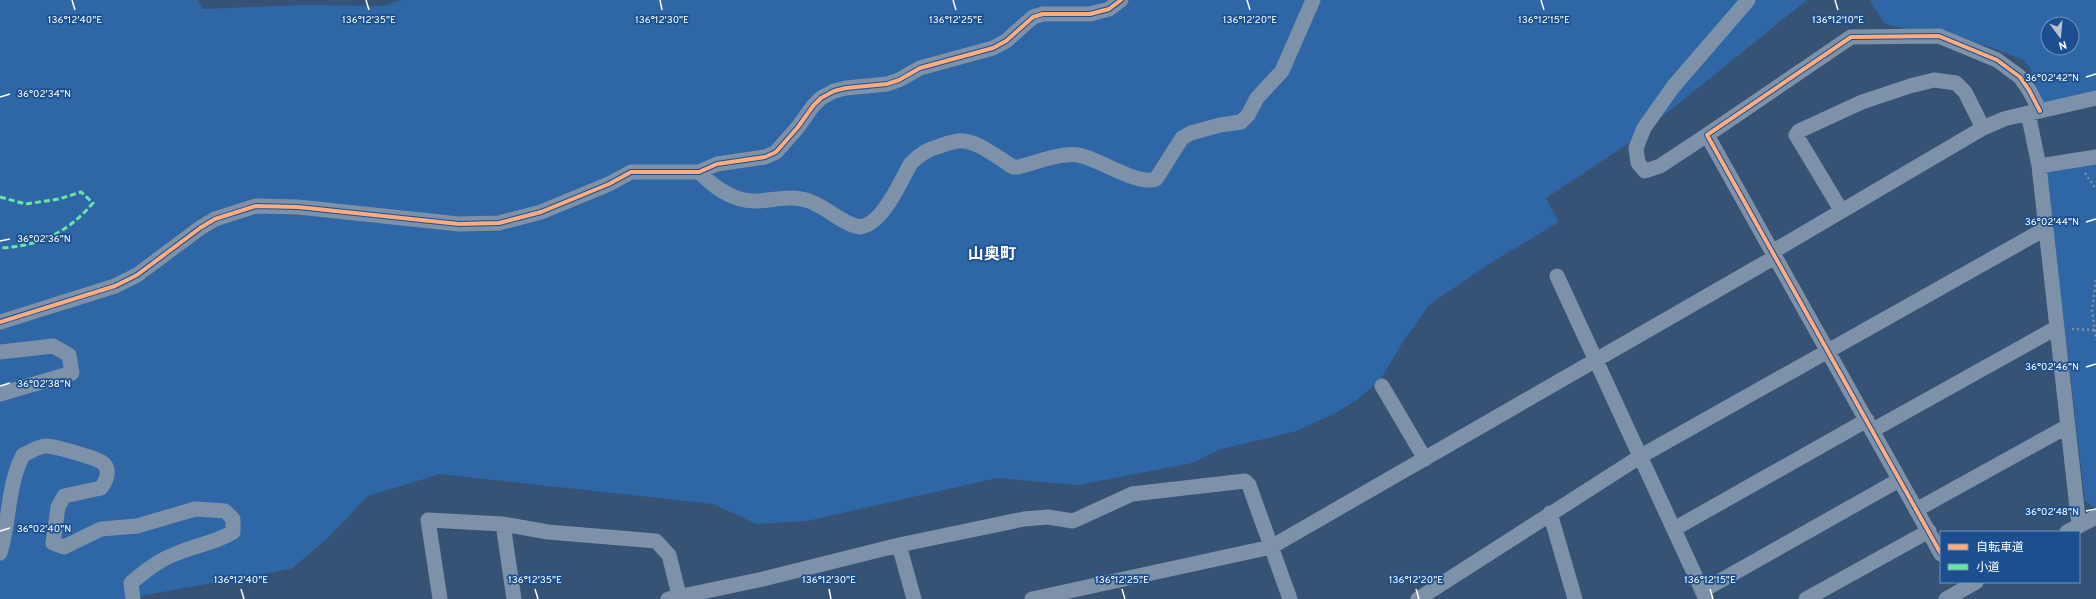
<svg xmlns="http://www.w3.org/2000/svg" width="2096" height="599" font-family="Overpass,'Noto Sans JP',sans-serif">
<style>
.green{fill:#2f66a5;fill-rule:evenodd}
.lines{fill:none;stroke-linecap:round;stroke-linejoin:round}
.path{stroke:#7d92a8;stroke-width:2.5;stroke-dasharray:2 3;stroke-linecap:butt}
.minor{stroke:#7d92a8;stroke-width:15}
.quiet{stroke:#66e7a1;stroke-width:3;stroke-dasharray:6 3;stroke-linecap:butt}
.cycleway-casing{stroke:#1b4f8f;stroke-width:6}
.cycleway{stroke:#ffac80;stroke-width:4}
.ticks{fill:none;stroke:#fff;stroke-width:1.5}
.labels{text-anchor:middle;stroke-width:3.5;stroke-linejoin:round;paint-order:stroke}
.quarter-label{font-size:16px;font-weight:bold;fill:#fff;stroke:#1b4f8f}
.ticks-label{font-size:10px;text-anchor:middle;fill:#fff;stroke:#1b4f8f;stroke-width:3.5;stroke-linejoin:round;paint-order:stroke}
</style>
<rect width="100%" height="100%" fill="#365274"/>
<path class="green" d="M0,0H197L203,9L302,5L384,6L401,0H1807L1632,141L1546,198L1559,222L1489,264L1430,304L1403,342L1380,380L1358,399L1339,411L1297,431L1221,449L1192,463L1078,485L997,478L807,521L756,524L713,504L440,474L368,496L328,538L291,569L123,599H0Z
M1869,0H2096V93L2039,104L2031,70L2024,60L1987,46L1885,24ZM2048,24H2072V48H2048Z
M2096,160V509L2085,501L2046,170Z"/>
<g class="lines">
<path class="path" d="M2085,173L2096,189
M2096,280L2092,310L2096,340
M2072,329L2094,330"/>
<path class="minor" d="M2031,113L2096,98
M1707,135L1660,166L1645,171L1638,163L1636,148L1644,128L1673,87L1748,0
M2039,166L2096,157
M699,172C714,187 732,201 754,201C772,201 788,195 806,200C825,205 841,224 860,227C883,224 900,182 911,163C919,155 928,149 940,146C945,144 952,142 958,141C976,139 998,158 1013,167H1018C1035,163 1062,152 1078,155C1098,158 1137,186 1156,179L1182,138L1191,133L1220,125L1241,122L1248,115L1257,98L1282,71L1313,0
M1841,210L1796,135L1799,131L1862,102L1910,86L1934,80L1956,83L1965,92L1983,128
M1772,252L1983,128L2004,119L2028,113L2039,166L2079,526
M1557,276L1706,599
M0,322L115,286L137,275L200,228L215,219L256,206L298,207L459,224L499,223L541,212L609,184L631,172H699L717,164L765,157L776,152L798,127L813,106L821,98L834,91L846,88L887,84L899,80L920,68L993,48L1006,41L1033,17L1043,14H1090L1109,9L1121,0
M0,352L53,346L69,355L72,373L0,394
M1382,386L1425,459
M1873,430L2056,328
M1916,510L2068,426
M1550,513L1575,599
M503,524L514,599
M1674,529L1867,420
M2067,532L2096,517
M899,545L914,599
M0,553C10,521 7,486 23,455C30,452 38,446 46,446C54,446 97,458 103,463C111,470 106,481 101,488L64,496L58,507L53,543L64,547L101,529L137,526L195,509L225,511L233,519V532C215,543 196,545 178,553C160,559 145,571 131,583L133,599
M1941,554L1707,135L1851,37L1939,36L1997,60L2020,77L2029,90L2040,111
M1702,591L1899,480
M440,599L428,520L503,524L548,532L656,541L669,555L680,599
M668,599L763,579L899,545L1024,519L1048,517L1073,521L1132,494L1245,481L1249,485L1290,599
M1032,599L1271,547L1775,257
M1418,599L1641,456L2045,229
M1806,599L1929,531
M1946,599L1976,582"/>
<path class="quiet" d="M0,197L26,204L59,199L81,192L93,203C67,233 40,246 0,248"/>
<defs>
<path id="cycleway" d="M0,322L115,286L137,275L200,228L215,219L256,206L298,207L459,224L499,223L541,212L609,184L631,172H699L717,164L765,157L776,152L798,127L813,106L821,98L834,91L846,88L887,84L899,80L920,68L993,48L1006,41L1033,17L1043,14H1090L1109,9L1121,0
M1941,554L1707,135L1851,37L1939,36L1997,60L2020,77L2029,90L2040,111"/>
</defs>
<use href="#cycleway" class="cycleway-casing"/>
<use href="#cycleway" class="cycleway"/>
</g>
<path class="ticks" d="M72,0L75,10M366,0L369,10M660,0L662,10M953,0L956,10M1247,0L1250,10M1541,0L1544,10M1835,0L1838,10M2086,77L2096,74M0,97L10,94M2086,222L2096,219M0,241L10,239M2086,367L2096,364M0,386L10,383M2086,511L2096,509M0,531L10,528M241,589L244,599M535,589L538,599M829,589L831,599M1122,589L1125,599M1416,589L1419,599M1710,589L1713,599"/>
<g class="labels">
<g class="quarter-label">
<text x="992" y="259">山奥町</text>
</g>
</g>
<g class="ticks-label">
<text x="75" y="23">136°12'40"E</text>
<text x="369" y="23">136°12'35"E</text>
<text x="662" y="23">136°12'30"E</text>
<text x="956" y="23">136°12'25"E</text>
<text x="1250" y="23">136°12'20"E</text>
<text x="1544" y="23">136°12'15"E</text>
<text x="1838" y="23">136°12'10"E</text>
<text x="2052" y="81">36°02'42"N</text>
<text x="44" y="97">36°02'34"N</text>
<text x="2052" y="225">36°02'44"N</text>
<text x="44" y="242">36°02'36"N</text>
<text x="2052" y="370">36°02'46"N</text>
<text x="44" y="387">36°02'38"N</text>
<text x="2052" y="515">36°02'48"N</text>
<text x="44" y="532">36°02'40"N</text>
<text x="241" y="583">136°12'40"E</text>
<text x="535" y="583">136°12'35"E</text>
<text x="829" y="583">136°12'30"E</text>
<text x="1122" y="583">136°12'25"E</text>
<text x="1416" y="583">136°12'20"E</text>
<text x="1710" y="583">136°12'15"E</text>
</g>
<rect x="1940" y="531" width="140" height="52" fill="#1b4f8f" stroke="#7695bc"/>
<rect x="1948" y="544" width="20" height="6" fill="#ffac80" stroke="#7695bc"/>
<text x="1976" y="551" font-size="12" fill="#ffffff">自転車道</text>
<rect x="1948" y="564" width="20" height="6" fill="#66e7a1" stroke="#7695bc"/>
<text x="1976" y="571" font-size="12" fill="#ffffff">小道</text>
<g transform="translate(2060 36) rotate(164)"><circle r="19" fill="#1b4f8f" stroke="#7695bc"/>
<path d="M0-3L7 15L0 10L-7 15Z" fill="#b9c2ce"/>
<text y="-6" font-size="11" font-weight="bold" text-anchor="middle" fill="#ffffff">N</text>
</g>
</svg>
